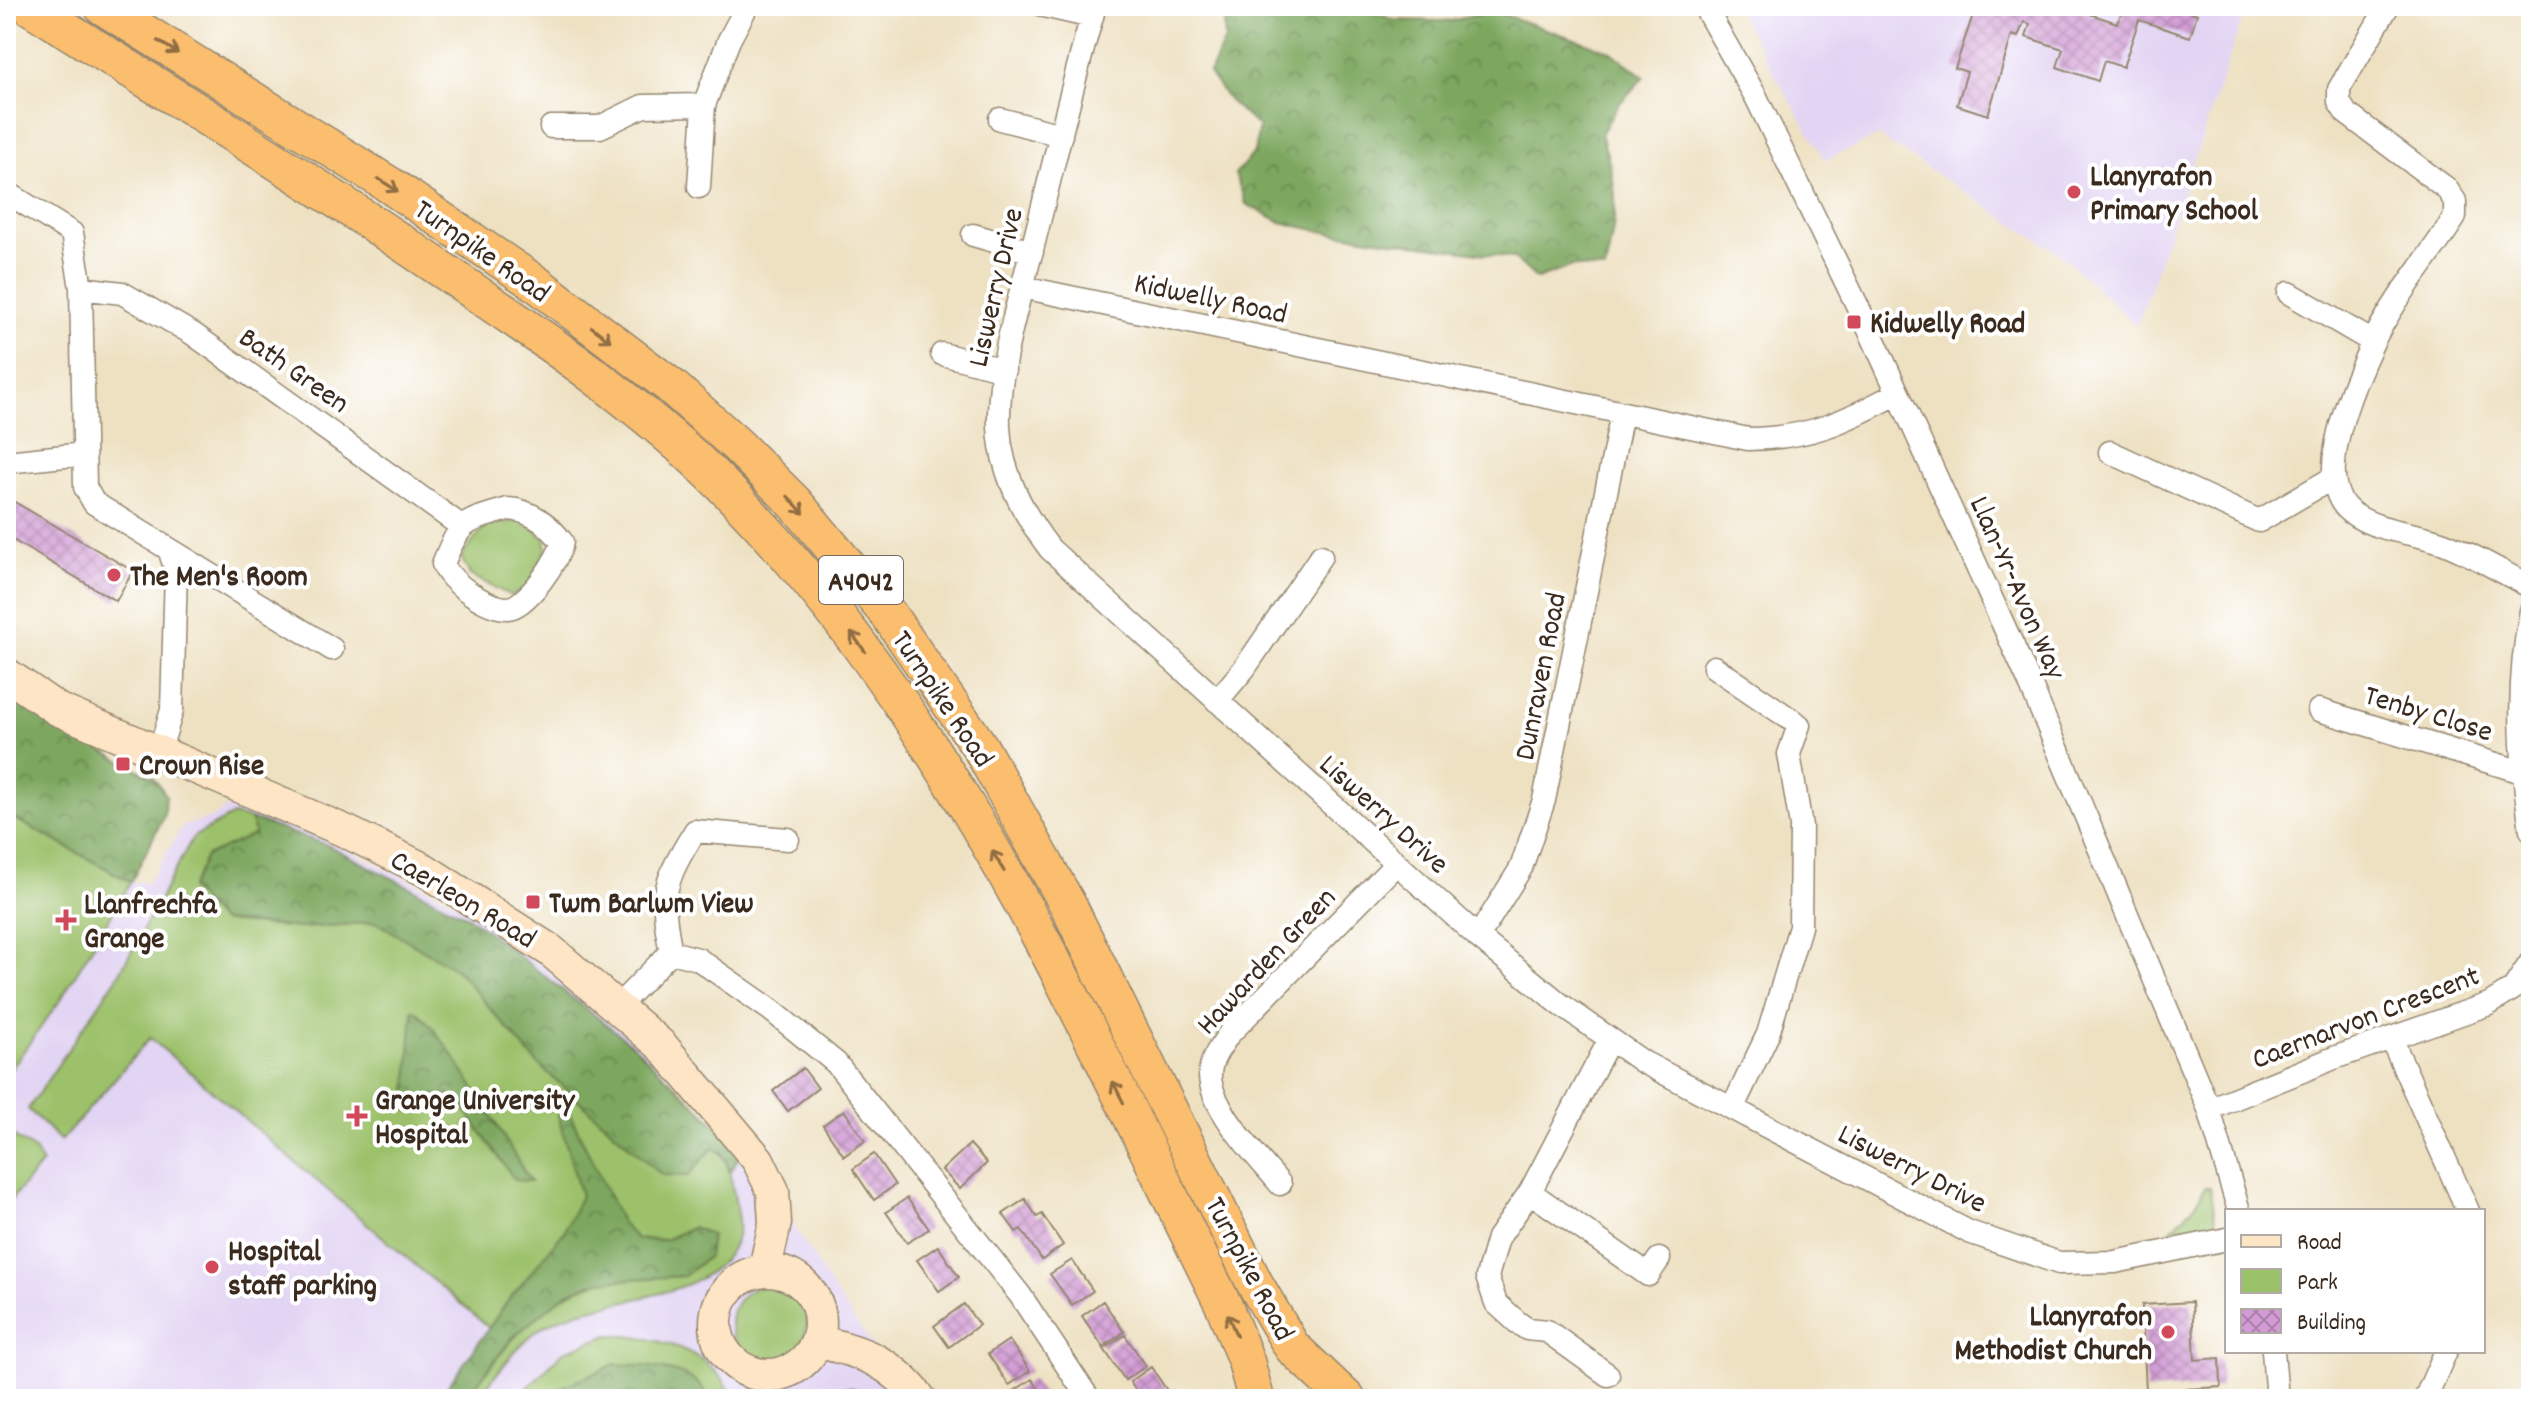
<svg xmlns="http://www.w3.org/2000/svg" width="2537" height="1405" font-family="Dekko,sans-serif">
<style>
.built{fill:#e2d4f3}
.green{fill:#9cc16b;stroke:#6c7644;stroke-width:2}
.forest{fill:url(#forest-crowns);stroke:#5c683e;stroke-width:2}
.building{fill:url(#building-cross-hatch)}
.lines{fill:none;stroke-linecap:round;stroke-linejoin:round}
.minor-casing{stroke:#948670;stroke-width:25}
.secondary-casing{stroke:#948670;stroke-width:35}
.trunk-casing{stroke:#948670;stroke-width:39}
.minor{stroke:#fff;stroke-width:22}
.secondary{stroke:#fde5c5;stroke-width:32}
.trunk{stroke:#fbbe6e;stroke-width:36}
.oneway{stroke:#916d42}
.poi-dot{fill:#d1495b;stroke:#fff;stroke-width:3}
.labels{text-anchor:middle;stroke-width:8;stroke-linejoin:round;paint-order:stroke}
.shield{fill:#fff;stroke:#766a62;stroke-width:2}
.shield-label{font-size:28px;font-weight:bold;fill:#3b2a1e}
.poi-label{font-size:30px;font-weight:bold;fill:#3b2a1e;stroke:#fff;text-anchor:start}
.street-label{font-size:30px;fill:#3b2a1e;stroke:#fff}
</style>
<defs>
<pattern id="forest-crowns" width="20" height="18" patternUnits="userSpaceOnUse" patternTransform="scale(2)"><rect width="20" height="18" fill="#7da75f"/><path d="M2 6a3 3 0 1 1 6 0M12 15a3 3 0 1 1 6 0" fill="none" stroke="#68884e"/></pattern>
<pattern id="building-cross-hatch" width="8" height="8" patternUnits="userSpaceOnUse" patternTransform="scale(2)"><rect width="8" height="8" fill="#d29bd5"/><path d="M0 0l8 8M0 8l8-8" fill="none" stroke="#ac7fac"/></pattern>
</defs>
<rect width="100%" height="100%" fill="#fff"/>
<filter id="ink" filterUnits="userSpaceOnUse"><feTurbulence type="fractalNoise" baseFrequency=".0125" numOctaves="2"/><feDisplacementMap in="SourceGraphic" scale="16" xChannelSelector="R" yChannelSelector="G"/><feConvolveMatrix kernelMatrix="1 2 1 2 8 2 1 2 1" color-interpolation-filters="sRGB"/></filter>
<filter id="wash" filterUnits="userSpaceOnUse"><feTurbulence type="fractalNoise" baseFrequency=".006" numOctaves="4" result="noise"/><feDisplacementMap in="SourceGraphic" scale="32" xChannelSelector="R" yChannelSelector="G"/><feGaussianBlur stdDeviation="1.8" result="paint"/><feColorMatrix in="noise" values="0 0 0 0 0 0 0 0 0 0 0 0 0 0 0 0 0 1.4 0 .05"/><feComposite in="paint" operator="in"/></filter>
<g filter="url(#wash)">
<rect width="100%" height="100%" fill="#eee1c2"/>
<path class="built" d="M1735,6H2247L2137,326L2060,254L1878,136L1825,160Z
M231,806L317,835L461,905L513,940L633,1038L773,1191L831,1286L909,1399H6V814L131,882L148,883L183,826L209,819Z"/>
<path class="green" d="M524,520L545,538L547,549L527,588L511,596L470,575L461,557L486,525Z
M6,814L131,882L61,999L6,1076Z
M233,815L251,819L255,834L202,904L221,921L244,924L302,928L376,922L458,970L537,1063L662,1175L713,1147C728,1155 730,1174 733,1190C735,1201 740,1220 738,1232C719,1310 591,1291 538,1330C519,1344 492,1379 478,1399H465C501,1353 538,1298 597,1282C623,1275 656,1277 684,1276L711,1235L693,1227L665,1240L637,1239L622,1224L568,1110L558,1115L581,1196L564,1233L489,1328L150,1038L61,1141L28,1109L118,976L193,837Z
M10,1134L36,1151L42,1163L6,1206V1138Z
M2205,1187H2210L2216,1222L2212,1228L2172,1237L2169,1232L2195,1205Z
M731 1323a38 38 0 1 1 76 0a38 38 0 1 1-76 0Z
M609,1335C659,1337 712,1349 734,1399H516L564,1351Z
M850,1387L876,1399H813L819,1393Z"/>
<path class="forest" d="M1223,6H1357L1394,20L1450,21L1493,11L1610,51L1644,77L1618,105L1601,134C1620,196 1618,207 1605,270L1572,266L1537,279L1514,258L1320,231L1281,222L1246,204L1235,174L1254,153L1259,127L1229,101L1209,73L1225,40Z
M6,694L76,737L154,778L166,795L164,816L131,882L6,814Z
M251,819L325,844L469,917L634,1046L724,1132L741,1154L730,1171L722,1152L713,1148L688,1176L662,1175L537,1063L457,970L376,922L302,928L221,921L190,889L206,856L255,834Z
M413,1010C437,1018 512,1152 530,1181L515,1180L467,1113L448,1094L429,1096L420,1109L406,1110Z
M568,1110L622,1224L637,1239L665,1240L693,1227L711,1235L708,1257L684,1276L600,1281L567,1293L513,1337L465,1399H439L507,1302L563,1233L581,1196L558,1115Z
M615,1364C646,1366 695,1366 710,1399H546L560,1388Z"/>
<g id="blocks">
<path class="building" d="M1989,6H2066L2117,23L2125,6H2173L2197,14L2190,37L2139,20L2123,67L2104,61L2098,81L2057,67L2063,49L2026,37L2030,24L2024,22L2018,37L2012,35L1988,115L1957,105L1967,72L1955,68L1975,9L1987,13Z
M6,497L133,571L116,601L6,536Z
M803,1068L818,1088L788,1111L773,1091Z
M844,1110L865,1141L844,1156L823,1125Z
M970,1144L987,1163L960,1189L942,1170Z
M874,1154L895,1185L874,1200L853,1169Z
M907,1198L929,1229L907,1243L886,1212Z
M1025,1199L1037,1217L1042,1214L1063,1245L1042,1260L1021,1229L1016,1232L1003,1214Z
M938,1246L959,1277L939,1291L917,1260Z
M1072,1260L1093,1291L1072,1305L1050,1274Z
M1103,1301L1124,1332L1103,1347L1082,1316Z
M2192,1302L2195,1360L2220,1358L2221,1387L2146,1391L2142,1305Z
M964,1304L979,1325L949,1347L934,1326Z
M1125,1335L1146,1366L1125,1380L1104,1349Z
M1009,1340L1030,1371L1009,1385L988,1354Z
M1151,1367L1173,1399L1141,1398L1130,1382Z
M1032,1379L1046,1399H1015L1011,1393Z"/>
</g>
</g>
<g filter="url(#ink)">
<use href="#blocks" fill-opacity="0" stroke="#948670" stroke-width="2"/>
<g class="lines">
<defs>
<path id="minor" d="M1044,6L1092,17
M1095,6C1072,84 1054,163 1034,242C1019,301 997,366 999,427C1001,473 1023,514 1050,549L1478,937L1560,1004L1643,1062L1969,1232L2059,1263L2115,1262L2227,1239
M1704,6L1756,97L1873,338L2028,679L2209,1109L2239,1211
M2388,6L2339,89V102L2346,113L2446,188L2455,201V217C2429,258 2393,300 2372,344C2354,383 2309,482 2352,513C2378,532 2415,532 2444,543C2474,555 2502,572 2531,587
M1000,119L1061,135
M551,127H600L643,106L704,105
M699,187L704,105L729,40L747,6
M6,192L72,233L81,288L85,487L94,503L169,549L176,571L172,710L159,753
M973,235L1032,252
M1022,287L1748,439C1811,438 1844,422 1898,393
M81,288L122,293L193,334L461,526
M2289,293L2373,342
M942,354L1004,370
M2110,452L2259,521L2331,479
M6,462L84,454
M508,509C530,510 549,524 562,542C560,559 526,607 508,608C486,608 451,583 443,564C461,519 465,522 508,509Z
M169,549L332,649
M2531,611C2516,684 2520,757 2531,830
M1714,667L1799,725L1789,754L1801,826L1800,927L1768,1034L1733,1107
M1217,701L1244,669L1321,556
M2319,710L2522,772
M1478,937L1521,868L1544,800L1622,413
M671,952C659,895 664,881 695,831L788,839
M618,1006L671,952L698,959L771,1010L836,1063L1020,1295L1089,1399
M2391,1038L2468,1211
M2209,1109L2334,1058L2489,1004L2513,989L2531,962
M1280,1184C1259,1158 1208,1107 1210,1073C1211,1058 1221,1046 1229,1034L1396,864
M1530,1192L1648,1275L1659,1259
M2273,1351L2277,1399
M1608,1375L1547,1331L1527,1329L1517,1322L1496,1303L1487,1277L1498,1238L1530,1192L1610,1039
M2425,1399L2446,1351"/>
<path id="secondary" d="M6,674L57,709L345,831L425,870L551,951L662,1046L758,1160L773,1191L775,1223L765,1269
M716 1323a52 52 0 1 1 104 0a52 52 0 1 1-104 0Z
M819,1342C862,1351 893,1363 920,1399"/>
<path id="trunk" d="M29,6C175,98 323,188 466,286C550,343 637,402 711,474C948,704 1079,1015 1224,1306L1246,1361L1256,1399
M102,6L388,184L538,285L672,387L738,446L795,503L888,614L980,747L1069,907L1254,1282L1292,1347L1347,1399"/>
</defs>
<use href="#minor" class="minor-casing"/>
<use href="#secondary" class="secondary-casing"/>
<use href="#trunk" class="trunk-casing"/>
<use href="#minor" class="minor"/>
<use href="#secondary" class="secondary"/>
<use href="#trunk" class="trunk"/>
</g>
<defs><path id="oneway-shaft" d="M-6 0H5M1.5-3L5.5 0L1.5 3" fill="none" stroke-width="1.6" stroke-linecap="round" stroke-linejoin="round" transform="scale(2)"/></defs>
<g class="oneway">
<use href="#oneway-shaft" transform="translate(168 47) rotate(32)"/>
<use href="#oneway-shaft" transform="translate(388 185) rotate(33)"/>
<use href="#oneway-shaft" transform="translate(601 334) rotate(37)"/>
<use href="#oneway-shaft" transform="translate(796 505) rotate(47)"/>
<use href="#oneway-shaft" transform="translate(858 642) rotate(-127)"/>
<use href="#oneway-shaft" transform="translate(998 861) rotate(-120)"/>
<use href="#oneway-shaft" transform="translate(1118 1092) rotate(-117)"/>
<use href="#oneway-shaft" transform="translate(1232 1325) rotate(-112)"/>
</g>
</g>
<g class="poi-dot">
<circle cx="2074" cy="192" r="8"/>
<rect x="1846" y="314" width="16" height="16" rx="4"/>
<circle cx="114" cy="575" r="8"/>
<rect x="115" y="756" width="16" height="16" rx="4"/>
<rect x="525" y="894" width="16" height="16" rx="4"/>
<path d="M62 908h8v8h8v8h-8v8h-8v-8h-8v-8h8z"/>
<path d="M353 1104h8v8h8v8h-8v8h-8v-8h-8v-8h8z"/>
<circle cx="212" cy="1267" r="8"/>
<circle cx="2168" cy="1332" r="8"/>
</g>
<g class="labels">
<rect class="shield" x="819" y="556" width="84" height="48" rx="6"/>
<g class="shield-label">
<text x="861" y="590">A4042</text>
</g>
<g class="poi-label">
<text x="2090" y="185">Llanyrafon<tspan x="2090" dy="34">Primary School</tspan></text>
<text x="1870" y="332">Kidwelly Road</text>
<text x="130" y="585">The Men's Room</text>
<text x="139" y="774">Crown Rise</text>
<text x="549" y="912">Twm Barlwm View</text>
<text x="84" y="913">Llanfrechfa<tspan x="84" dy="34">Grange</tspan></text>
<text x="375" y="1109">Grange University<tspan x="375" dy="34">Hospital</tspan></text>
<text x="228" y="1260">Hospital<tspan x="228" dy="34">staff parking</tspan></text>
<text x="2152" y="1325" text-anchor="end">Llanyrafon<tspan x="2152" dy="34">Methodist Church</tspan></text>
</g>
<g class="street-label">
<text transform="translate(483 250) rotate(35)" y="10">Turnpike Road</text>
<text transform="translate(994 287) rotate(-77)" y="10">Liswerry Drive</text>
<text transform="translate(1211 297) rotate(12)" y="10">Kidwelly Road</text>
<text transform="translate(295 369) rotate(35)" y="10">Bath Green</text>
<text transform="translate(2019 587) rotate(66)" y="10">Llan-Yr-Avon Way</text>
<text transform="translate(1539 676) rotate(-79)" y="10">Dunraven Road</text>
<text transform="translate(944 698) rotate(56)" y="10">Turnpike Road</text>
<text transform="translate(2429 712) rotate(17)" y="10">Tenby Close</text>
<text transform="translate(1385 813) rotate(42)" y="10">Liswerry Drive</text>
<text transform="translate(464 898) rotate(31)" y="10">Caerleon Road</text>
<text transform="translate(1265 960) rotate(-47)" y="10">Hawarden Green</text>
<text transform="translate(2365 1016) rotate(-21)" y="10">Caernarvon Crescent</text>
<text transform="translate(1913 1167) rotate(27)" y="10">Liswerry Drive</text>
<text transform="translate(1251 1268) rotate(62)" y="10">Turnpike Road</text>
</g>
</g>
<rect width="2537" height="1405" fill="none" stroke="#fff" stroke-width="32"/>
<rect x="2225" y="1209" width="260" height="144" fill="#ffffff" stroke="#b1aaa5" stroke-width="2"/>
<rect x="2241" y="1235" width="40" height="12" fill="#fde5c5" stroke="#b1aaa5" stroke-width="2"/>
<text x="2297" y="1249" font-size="24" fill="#3b2a1e">Road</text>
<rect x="2241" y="1269" width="40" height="24" fill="#9cc16b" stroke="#b1aaa5" stroke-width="2"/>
<text x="2297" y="1289" font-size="24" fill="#3b2a1e">Park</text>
<rect x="2241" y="1309" width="40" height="24" fill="url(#building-cross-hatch)" stroke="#b1aaa5" stroke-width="2"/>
<text x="2297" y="1329" font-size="24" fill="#3b2a1e">Building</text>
</svg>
